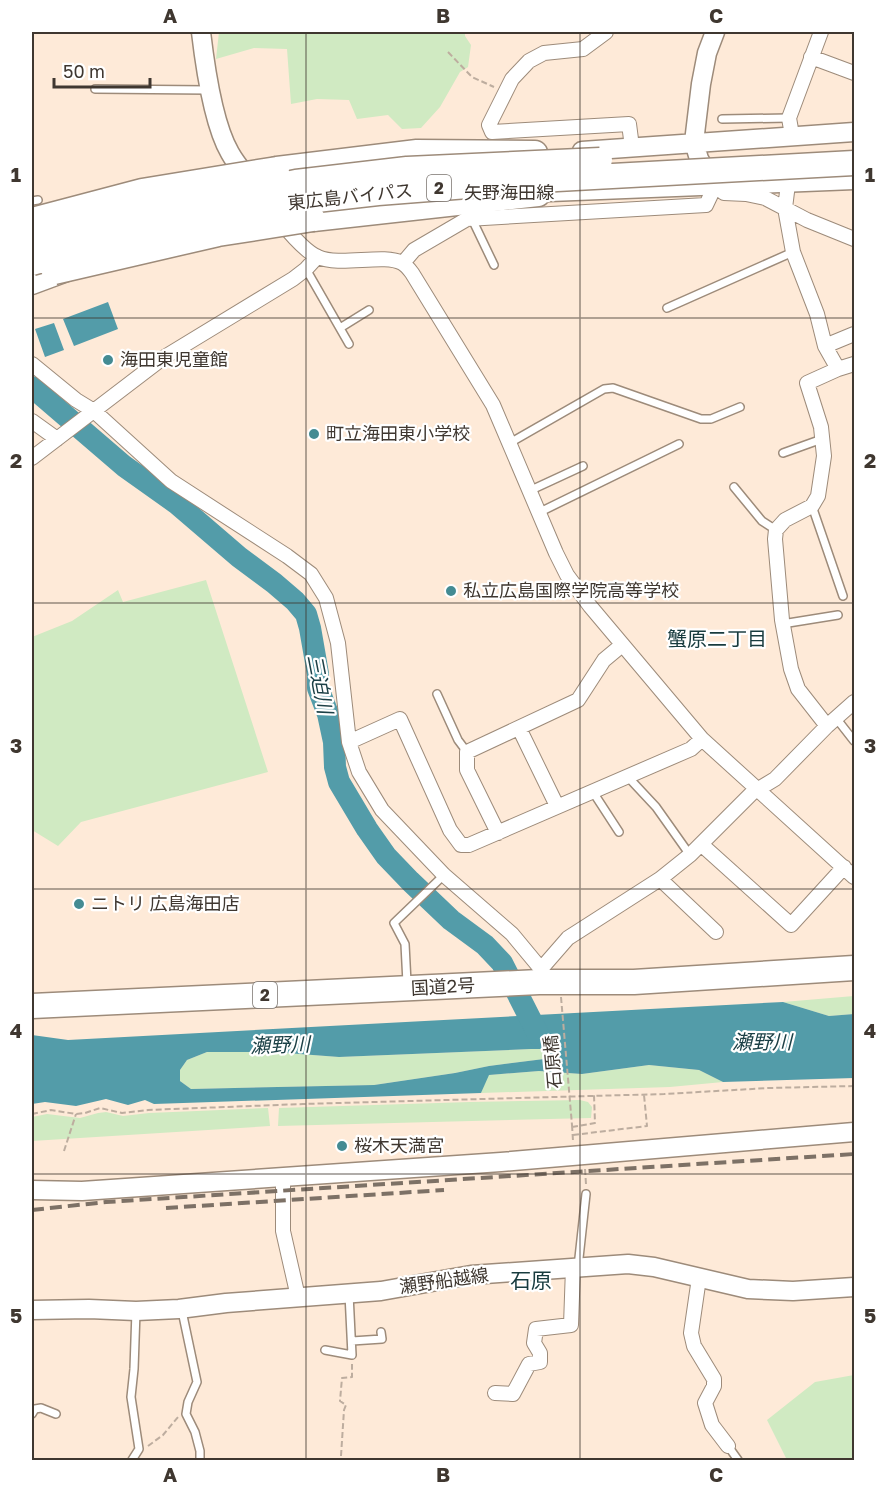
<svg xmlns="http://www.w3.org/2000/svg" width="886" height="1492" font-family="'Golos Text','Noto Sans JP',sans-serif">
<style>
.green{fill:#d0eac2}
.water{fill:#539ca9;fill-rule:evenodd}
.lines{fill:none;stroke-linecap:round;stroke-linejoin:round}
.river{stroke:#539ca9;stroke-width:22}
.lane-casing{stroke:#9d8b7a;stroke-width:10}
.street-casing{stroke:#9d8b7a;stroke-width:16}
.secondary-casing{stroke:#9d8b7a;stroke-width:21}
.highway-casing{stroke:#9d8b7a;stroke-width:27}
.path{stroke:#bdad9f;stroke-width:2;stroke-dasharray:6 3;stroke-linecap:butt}
.lane{stroke:#fff;stroke-width:7}
.street{stroke:#fff;stroke-width:14}
.secondary{stroke:#fff;stroke-width:18}
.highway{stroke:#fff;stroke-width:24}
.rail{stroke:#7d7166;stroke-width:4;stroke-dasharray:12 6;stroke-linecap:butt}
.highway-bridge-casing{stroke:#9d8b7a;stroke-width:27;stroke-linecap:butt}
.path-bridge{stroke:#bdad9f;stroke-width:2;stroke-dasharray:6 3;stroke-linecap:butt}
.highway-bridge{stroke:#fff;stroke-width:24}
.grid{fill:none;stroke:#3f3730;stroke-width:1.5;stroke-opacity:0.55}
.poi-dot{fill:#448b93;stroke:#fff;stroke-width:2}
.labels{text-anchor:middle;stroke-width:4.5;stroke-linejoin:round;paint-order:stroke}
.shield{fill:#fff;stroke:#79736e;stroke-width:1.5}
.shield-label{font-size:16px;font-weight:bold;fill:#3f3730}
.street-label{font-size:18px;fill:#3f3730;stroke:#fff}
.poi-label{font-size:18px;fill:#3f3730;stroke:#fff;text-anchor:start}
.neighbourhood-label{font-size:20px;fill:#183b3e;stroke:#fff}
.water-label{font-size:20px;font-style:italic;fill:#1c4046;stroke:#fff}
.quarter-label{font-size:21px;fill:#183b3e;stroke:#fff}
.neatline{fill:none;stroke:#3f3730;stroke-width:2}
.grid-label{font-size:20px;text-anchor:middle;font-weight:bold;fill:#3f3730}
</style>
<rect width="100%" height="100%" fill="#feead8"/>
<path class="green" d="M219,32H465V36L471,45L468,67L460,72L440,107L421,128L402,129L388,115L357,119L349,100L317,99L291,104L287,49L254,48L216,59Z
M206,580L268,772L81,822L58,846L32,830V637L72,621L118,590L123,602Z
M854,996V1014L829,1016L783,1002Z
M531,1049H548L550,1054L544,1059L489,1066L455,1073L374,1085L191,1089L180,1081V1070L187,1060L207,1052H273L339,1057Z
M649,1065L699,1070L723,1082L670,1087L481,1093L488,1075L539,1071L582,1074Z
M580,1100L588,1102L592,1107L591,1118L278,1126L279,1108L470,1102Z
M268,1108L270,1126L32,1141V1117L47,1114L80,1118L98,1113L106,1112L123,1116L149,1113Z
M854,1375V1460H787L767,1420L815,1382Z"/>
<path class="water" d="M108,302L118,329L74,346L63,319Z
M54,323L64,350L45,357L35,329Z
M783,1002L829,1016L854,1014V1078L723,1082L699,1070L649,1065L582,1074L539,1071L489,1075L481,1093L154,1104L145,1100L128,1105L106,1099L76,1106L45,1102L32,1104V1035L68,1040ZM531,1049H547L550,1054L544,1059L489,1066L455,1073L374,1085L191,1089L180,1081V1070L187,1060L207,1052H273L339,1057Z"/>
<g class="lines">
<path class="river" d="M32,387L124,466L176,503L239,557L274,583L295,601L306,614L310,628L318,674V688L328,714L334,742L335,767L339,782L367,829L386,856L410,881L451,920L485,945L502,963L539,1036"/>
<defs>
<path id="lane" d="M95,89L209,90
M722,119L789,118
M32,201L38,200
M472,219L494,265
M306,269L349,344
M667,308L793,252
M340,328L369,310
M508,444L604,389L613,388L701,419H711L740,407
M783,453L822,439
M734,487L762,521L776,530
M529,491L583,466
M812,506L843,596
M538,513L679,444
M782,624L838,615
M437,694L458,740L467,752
M836,718L854,741
M628,777L656,807L690,855
M593,792L619,832
M407,983L405,944L394,923L444,875
M578,1267L586,1194
M182,1311L197,1382L188,1402L186,1414L195,1432L200,1451V1460
M352,1341L382,1339L381,1332
M325,1350L352,1355L349,1294
M32,1414L35,1409L41,1408L56,1414
M728,1446L738,1460
M132,1460L139,1449L131,1397L134,1369L136,1311"/>
<path id="street" d="M606,32L583,49L544,53L529,61L512,79L489,125L492,132L629,124L632,147
M811,57L854,73
M792,135L789,118L821,32
M788,184L785,208L793,252L817,314L825,346L838,369
M280,221C288,231 306,252 318,257C340,267 384,253 402,263C406,265 409,269 412,273L493,405L556,553L567,575L590,606L702,739L854,877
M403,263L414,250L467,219L706,205L715,186L724,193L746,194L765,198L807,220L854,239
M825,346L854,334
M32,364L76,400L94,411L171,481L287,556L311,574L326,598L338,643L349,742L359,772L382,810L444,875L512,934L541,969L544,982
M32,421L57,439
M32,458L163,358L293,279L306,269L317,257
M827,726L798,689L791,669L782,620L775,539L776,530L785,520L812,506L818,496L824,456L821,427L807,383L838,369L854,364
M519,728L557,806
M349,742L400,719L450,830L461,845H469L691,749L702,739
M498,833L467,770V752L578,700L604,660L622,645
M702,845L791,925L844,867
M660,879L716,932
M541,969L568,938L660,879L690,855L752,793L775,779L827,726L854,702
M283,1176V1231L298,1297
M699,1278L691,1333L694,1346L714,1379V1386L705,1403L712,1425L728,1446
M495,1393L513,1394L529,1364L540,1362V1353L534,1343L536,1329L571,1325L573,1268"/>
<path id="secondary" d="M201,32C205,66 213,124 230,153C236,164 245,174 252,183
M582,151L854,132
M711,180L699,159L694,142L701,84L707,53L715,32
M525,193L854,180
M32,285L67,272
M32,1190L82,1191L501,1162L854,1132
M32,1310L89,1309L136,1311L179,1309L226,1303L381,1291L471,1275L628,1264L654,1267L748,1289L793,1291L854,1287"/>
<path id="highway" d="M277,169L417,152L535,153
M313,219L538,194
M32,1006L539,982H634L854,968"/>
</defs>
<use href="#lane" class="lane-casing"/>
<use href="#street" class="street-casing"/>
<use href="#secondary" class="secondary-casing"/>
<use href="#highway" class="highway-casing"/>
<path class="path" d="M448,52L472,77L494,87
M32,1114L51,1110L76,1114L85,1113L100,1108L122,1113L148,1110L303,1104L664,1094L769,1088L854,1086
M572,1125L573,1141
M572,1127L595,1123L594,1095
M573,1135L647,1126L644,1095
M64,1151L76,1114
M585,1169L586,1184
M148,1446L163,1435L178,1417
M341,1456L344,1410L346,1405L340,1401L342,1378L352,1377V1364"/>
<use href="#lane" class="lane"/>
<use href="#street" class="street"/>
<use href="#secondary" class="secondary"/>
<use href="#highway" class="highway"/>
<path class="rail" d="M166,1208L444,1190
M32,1210L106,1202L854,1154"/>
<defs>
<path id="highway-bridge" d="M32,220L142,191L277,169
M32,244L156,211L296,182L407,169L600,160
M32,263L110,241L281,204L378,193L557,179L854,163
M54,272L218,234L313,219"/>
</defs>
<use href="#highway-bridge" class="highway-bridge-casing"/>
<path class="path-bridge" d="M561,997L572,1125"/>
<use href="#highway-bridge" class="highway-bridge"/>
</g>
<path class="grid" d="M306,32V1460M580,32V1460M32,318H854M32,603H854M32,889H854M32,1174H854"/>
<g class="poi-dot">
<circle cx="108" cy="360" r="6"/>
<circle cx="314" cy="434" r="6"/>
<circle cx="451" cy="591" r="6"/>
<circle cx="79" cy="904" r="6"/>
<circle cx="342" cy="1146" r="6"/>
</g>
<g class="labels">
<g class="shield">
<rect x="427" y="175" width="24" height="26" rx="4.5"/>
<rect x="253" y="982" width="24" height="26" rx="4.5"/>
</g>
<g class="shield-label">
<text x="439" y="194">2</text>
<text x="265" y="1001">2</text>
</g>
<g class="street-label">
<text x="509" y="199">矢野海田線</text>
<text transform="translate(350 197) rotate(-6)" y="6">東広島バイパス</text>
<text transform="translate(443 987) rotate(-3)" y="6">国道2号</text>
<text transform="translate(553 1062) rotate(-95)" y="6">石原橋</text>
<text transform="translate(444 1281) rotate(-8)" y="6">瀬野船越線</text>
</g>
<g class="poi-label">
<text x="120" y="366">海田東児童館</text>
<text x="326" y="440">町立海田東小学校</text>
<text x="463" y="597">私立広島国際学院高等学校</text>
<text x="91" y="910">ニトリ 広島海田店</text>
<text x="354" y="1152">桜木天満宮</text>
</g>
<g class="neighbourhood-label">
<text x="717" y="646">蟹原二丁目</text>
</g>
<g class="water-label">
<text transform="translate(320 684) rotate(79)" y="7">三迫川</text>
<text x="762" y="1049">瀬野川</text>
<text transform="translate(280 1045) rotate(-2)" y="7">瀬野川</text>
</g>
<g class="quarter-label">
<text x="531" y="1288">石原</text>
</g>
</g>
<rect width="886" height="1492" fill="none" stroke="#ffffff" stroke-width="66"/>
<path d="M54 78v9h96v-9" fill="none" stroke="#3f3730" stroke-width="3"/>
<text x="63" y="78" font-size="18" fill="#3f3730" stroke="#ffffff" stroke-width="4.5" paint-order="stroke">50 m</text>
<rect x="33" y="33" width="820" height="1426" class="neatline"/>
<g class="grid-label">
<text x="170" y="23">A</text>
<text x="443" y="23">B</text>
<text x="716" y="23">C</text>
<text x="16" y="182">1</text>
<text x="870" y="182">1</text>
<text x="16" y="468">2</text>
<text x="870" y="468">2</text>
<text x="16" y="753">3</text>
<text x="870" y="753">3</text>
<text x="16" y="1038">4</text>
<text x="870" y="1038">4</text>
<text x="16" y="1323">5</text>
<text x="870" y="1323">5</text>
<text x="170" y="1482">A</text>
<text x="443" y="1482">B</text>
<text x="716" y="1482">C</text>
</g>
</svg>
